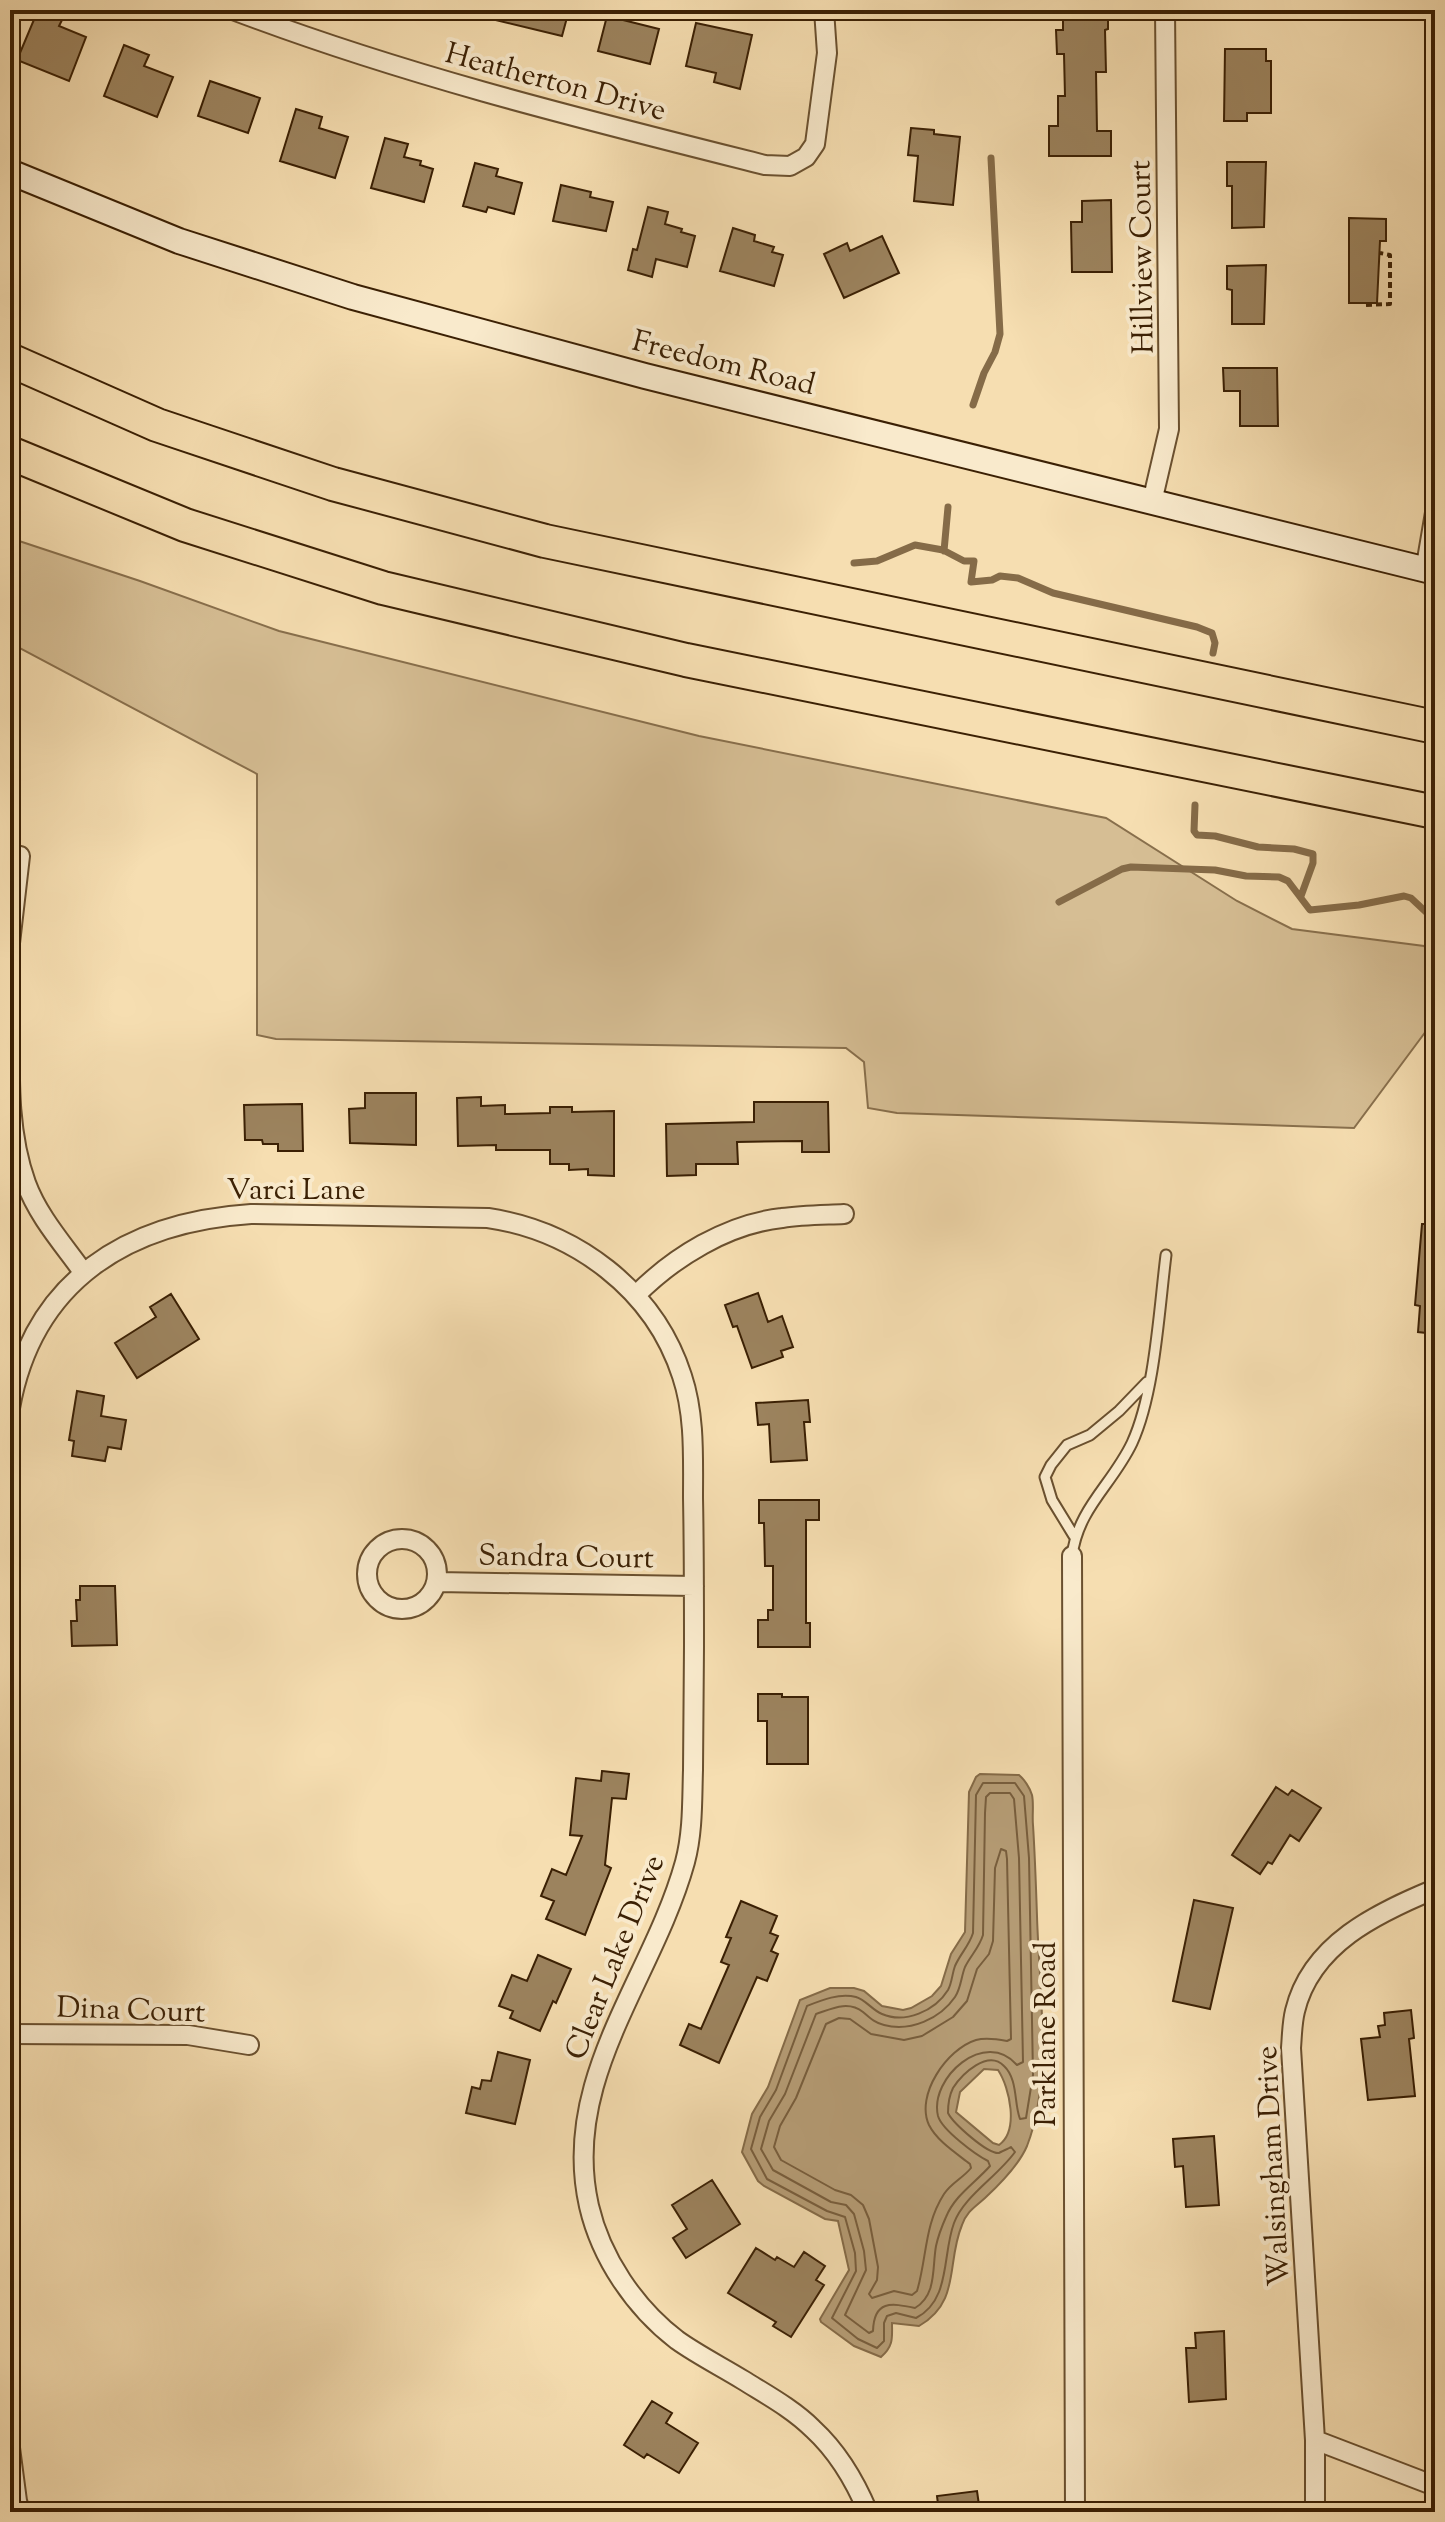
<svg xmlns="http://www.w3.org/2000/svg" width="1445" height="2522" font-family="'Sorts Mill Goudy',serif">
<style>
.green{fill:#d6be94;stroke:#886f4c;stroke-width:2}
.water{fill:#b69d76;stroke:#856b48;stroke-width:2;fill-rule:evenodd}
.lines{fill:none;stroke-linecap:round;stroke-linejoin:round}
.shore{stroke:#785e3d;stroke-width:2}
.stream{stroke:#856b48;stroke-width:7}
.building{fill:#9c835e;stroke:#3b2004;stroke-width:2}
.lane-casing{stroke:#6a502f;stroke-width:13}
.street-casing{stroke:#6a502f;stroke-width:22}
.secondary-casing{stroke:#3b2004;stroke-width:28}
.highway-casing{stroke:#3b2004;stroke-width:36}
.path{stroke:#3b2004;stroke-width:4;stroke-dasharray:6 4;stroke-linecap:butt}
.lane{stroke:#f9eacc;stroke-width:9}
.street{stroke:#f9eacc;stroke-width:18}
.secondary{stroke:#f9eacc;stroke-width:24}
.highway{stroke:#f6deb1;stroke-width:32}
.labels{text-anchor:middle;stroke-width:8;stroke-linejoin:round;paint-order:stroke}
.street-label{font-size:30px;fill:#3b2004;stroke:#f9eacc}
</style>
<rect width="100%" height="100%" fill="#f6deb1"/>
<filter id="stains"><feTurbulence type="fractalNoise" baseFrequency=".0025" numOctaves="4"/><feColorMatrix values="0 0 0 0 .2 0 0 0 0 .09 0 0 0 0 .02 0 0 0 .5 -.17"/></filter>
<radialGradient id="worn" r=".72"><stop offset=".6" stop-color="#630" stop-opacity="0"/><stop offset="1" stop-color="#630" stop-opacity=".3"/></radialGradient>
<path class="green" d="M10,538L140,581L279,631L699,736L1106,818L1237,901L1292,929L1424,946L1435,957V1019L1354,1128L897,1113L868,1108L864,1062L846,1048L276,1039L257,1035V774L10,643Z"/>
<path class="water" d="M980,1774L1019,1775C1024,1779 1030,1788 1032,1795C1034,1804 1032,1816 1033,1825C1035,1856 1036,1886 1037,1916C1039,1987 1053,2079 1027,2146C1019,2165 1000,2184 985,2198C975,2207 967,2211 962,2225C946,2263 961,2302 919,2326L892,2323C892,2337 894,2346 881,2357L854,2346L821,2322L820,2319L849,2270L838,2221L825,2219L764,2186L758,2181L742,2152L752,2114L768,2087L800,2000L830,1988H854L864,1991L882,2006L903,2010L911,2008L932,1996L941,1986L951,1954L965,1932L969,1792L976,1777ZM984,2069L998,2070C1010,2088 1019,2131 999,2145L993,2143L956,2112L960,2092Z"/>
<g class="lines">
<path class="shore" d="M983,1783H1015L1024,1796L1029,1858L1033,2075L1026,2118L1020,2119C1014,2104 1018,2079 1004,2066C988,2049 962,2074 953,2088C949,2096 948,2104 948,2113C953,2123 987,2154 999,2153C1000,2152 1010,2148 1011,2147L1015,2152C997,2177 964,2196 954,2223C942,2255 951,2300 916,2318L896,2313L887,2316L884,2323V2341L877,2348L858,2339L832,2318L856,2271L855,2253L845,2217L827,2211L767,2179L751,2149L760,2117L776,2090L807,2006C822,2000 839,1993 856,1997C866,2000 872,2010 882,2014C905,2024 935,2011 948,1990C952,1983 952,1974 955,1966C960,1954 969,1946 973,1933L976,1795Z
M990,1793H1010L1014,1799L1019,1858L1023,2062L1017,2065C985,2028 929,2078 938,2116C942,2130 976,2155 988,2161L990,2166C975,2183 955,2195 946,2217C942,2226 938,2237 936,2246C932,2268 937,2295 915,2308C891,2303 874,2300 873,2331L869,2333L845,2315L866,2270L864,2251L854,2214L846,2205L831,2202L773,2170L761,2149L769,2121L785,2094L816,2014C831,2009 848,2000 863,2012C870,2018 875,2023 884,2025C910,2032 940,2019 955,1997C961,1988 961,1977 965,1967C971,1955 979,1948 983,1935L985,1813L986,1797Z
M1001,1849L1006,1851L1007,1859L1011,2039L1007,2041C997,2039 986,2037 976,2040C947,2049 915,2095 929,2125C937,2141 956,2153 970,2164L971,2168C963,2178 951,2183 944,2194C924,2225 927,2258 917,2291L912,2295L894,2291L872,2298L869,2294L877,2280L878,2267L869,2219L863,2205L851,2195L835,2190L781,2160L774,2147L780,2126L796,2098L826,2024L839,2018L850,2019L871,2034L904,2040L922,2036L953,2017L967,2001L977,1969L989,1954L993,1941L995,1868Z"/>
<path class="stream" d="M973,405L984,373L995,352L1000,334L991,158
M944,551L948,507
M854,563L877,561L915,545L943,550L964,561H974L971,582L992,580L1000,576L1018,578L1053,593L1197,627L1212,633L1215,643L1213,653
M1195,805L1194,831L1197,835L1215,836L1258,847L1294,849L1313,854V863L1301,896
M1059,902L1122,869L1131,867L1215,870L1246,876L1279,877L1288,881L1310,910L1359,905L1404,896L1411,898L1427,913L1435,918"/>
</g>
<path class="building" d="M38,10L62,20L59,26L86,37L69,81L17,60Z
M484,10H569L562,36L483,17Z
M1063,10H1108V29L1105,30L1106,72H1096L1097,131H1111V156H1049V126H1058V96H1065L1064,54H1057L1056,30H1063Z
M607,16L659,29L650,64L598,51Z
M696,23L752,35L740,89L714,82L716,73L686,66Z
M124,45L149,55L144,66L173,77L157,117L104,96Z
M1225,49H1266V61H1271V113H1247V121H1224Z
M210,81L260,98L248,133L198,116Z
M296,109L322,117L319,128L348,137L335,178L280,161Z
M911,128L934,130V134L960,137L953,205L914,201L918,156L908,155Z
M385,138L408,144L404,157L421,161L420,165L433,169L424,202L371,188Z
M1227,162H1266L1264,227L1232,228V186H1227Z
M475,163L498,169L496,176L522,183L514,214L488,207L486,212L463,206Z
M561,185L591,192L590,197L613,202L606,231L553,221Z
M1111,200L1112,272H1072L1071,222H1082V201Z
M648,207L668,212L665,224L682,229L681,232L695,236L687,267L656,259L652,277L628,270L633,249L637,250Z
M1349,218L1386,219V241H1380L1377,303H1349Z
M733,228L755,235L754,241L774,247L772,252L783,255L774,286L720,271Z
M882,236L899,273L844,298L824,254L847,243L850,251Z
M1266,265L1264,324H1232V290L1227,289V266Z
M1223,368H1277L1278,426H1240V391H1224Z
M365,1093H416V1145L350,1143L349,1109L365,1108Z
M481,1097V1106L505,1105V1114L550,1113V1107H572V1112L614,1111V1176L588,1175V1169L569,1170V1164H550V1150H496V1145L458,1146L457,1098Z
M754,1102H828L829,1152H802V1141L737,1142L738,1164H696V1175L667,1176L666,1124L754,1122Z
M302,1104L303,1151H278V1144H263L262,1140H245L244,1105Z
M1422,1224H1435V1334L1418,1332L1420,1306L1415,1305Z
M758,1293L768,1322L782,1316L793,1347L781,1351L783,1357L752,1368L737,1326L733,1327L725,1305Z
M171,1294L199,1339L137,1378L115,1343L156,1317L150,1307Z
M77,1391L104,1396L101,1416L126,1420L121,1449L108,1447L105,1461L72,1456L74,1441L69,1440Z
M808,1400L810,1422H804L807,1460L771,1462L769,1424L758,1425L756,1403Z
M759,1500H819V1520H806V1623H810V1647H758V1620H768V1610H773V1566H765L764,1523H759Z
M80,1586H115L117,1645L72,1646L71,1621H77L76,1600H80Z
M758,1694H782V1697H808V1764H767V1721H758Z
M602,1771L629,1774L626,1799L612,1798L605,1865L611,1868L585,1935L546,1919L554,1901L541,1896L552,1869L566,1875L582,1836L570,1835L576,1778L601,1781Z
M1276,1787L1288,1795L1292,1790L1321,1808L1299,1841L1290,1835L1272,1864L1268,1862L1260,1874L1232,1855Z
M1194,1900L1233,1908L1210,2009L1173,2001Z
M741,1901L777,1916L770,1933L778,1936L771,1951L778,1954L767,1981L757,1977L719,2063L680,2045L689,2024L701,2029L729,1965L721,1962L731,1938L726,1937Z
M538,1955L571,1969L556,2003L553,2001L540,2031L510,2018L513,2011L499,2006L512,1975L527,1981Z
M1411,2010L1414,2038L1409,2039L1415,2096L1368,2100L1361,2039L1380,2037L1378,2026L1385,2025L1384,2013Z
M498,2052L530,2060L515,2124L466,2113L472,2087L480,2089L482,2080L491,2081Z
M1214,2136L1219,2205L1186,2207L1183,2166L1175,2167L1173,2139Z
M712,2180L740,2224L686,2258L673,2238L687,2229L672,2205Z
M756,2248L775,2260L777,2257L794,2267L804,2252L825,2266L816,2280L824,2285L791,2337L773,2326L776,2322L728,2293Z
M1224,2331L1226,2399L1189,2402L1186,2348H1196L1195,2333Z
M652,2401L672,2413L666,2423L698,2443L679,2473L647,2454L644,2458L624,2445Z
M977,2491L980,2512H939L937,2496Z"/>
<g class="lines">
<defs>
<path id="lane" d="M1435,374V390
M1421,568L1435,486
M1074,1536L1052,1500L1045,1477L1051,1465L1067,1445L1090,1435L1119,1411L1147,1382
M1072,1556C1078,1508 1112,1485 1132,1443C1155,1393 1159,1310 1166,1255"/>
<path id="street" d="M233,10C406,76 586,120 765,165L790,166L806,157L815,144L827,53L824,10
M1152,502L1169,429L1165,10
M10,943L20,856
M10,1010C10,1067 6,1128 26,1183C38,1216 63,1244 83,1272
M636,1295C674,1257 727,1224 782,1218C802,1215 823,1215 844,1214
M10,1408C33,1280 128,1222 251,1214L488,1218C575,1231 654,1289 682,1376C695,1415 693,1457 693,1498C694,1548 694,1597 694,1646C694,1687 693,1728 693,1770C692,1801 693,1832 685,1862C653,1978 560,2079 589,2206C601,2258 635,2308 677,2340C698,2355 722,2367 743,2380C767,2395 793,2409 813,2429C838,2452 855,2481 868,2512
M367 1574a35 35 0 1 1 70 0a35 35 0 1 1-70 0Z
M1072,1556L1075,2512
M437,1582L694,1586
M1435,1801V1832
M10,2034L188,2035L249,2045
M1315,2440L1435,2486
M10,2448L17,2501L20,2512
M1315,2512V2440L1291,2048C1292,2036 1292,2023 1295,2011C1311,1944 1377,1913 1435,1889"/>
<path id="secondary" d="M10,172L179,241L353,297L645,376L1435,572"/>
<path id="highway" d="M10,360L157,425L333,484L545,541L1435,727
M10,453L185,525L383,588L686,660L1435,812"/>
</defs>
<use href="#lane" class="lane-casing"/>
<use href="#street" class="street-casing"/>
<use href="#secondary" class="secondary-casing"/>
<use href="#highway" class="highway-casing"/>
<path class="path" d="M1366,305L1390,304V255L1380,253"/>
<use href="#lane" class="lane"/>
<use href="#street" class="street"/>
<use href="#secondary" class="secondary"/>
<use href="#highway" class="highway"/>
</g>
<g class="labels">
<g class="street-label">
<text transform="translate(556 81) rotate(15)" y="10">Heatherton Drive</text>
<text transform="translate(1141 257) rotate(-91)" y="10">Hillview Court</text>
<text transform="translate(724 362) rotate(14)" y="10">Freedom Road</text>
<text x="296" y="1199">Varci Lane</text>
<text transform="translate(566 1556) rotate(1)" y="10">Sandra Court</text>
<text transform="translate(614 1957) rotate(-68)" y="10">Clear Lake Drive</text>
<text transform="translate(131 2009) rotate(2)" y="10">Dina Court</text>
<text transform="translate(1045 2034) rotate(-90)" y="10">Parklane Road</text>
<text transform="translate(1272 2166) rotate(-93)" y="10">Walsingham Drive</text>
</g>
</g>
<rect width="1445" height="2522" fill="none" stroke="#f6deb1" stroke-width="40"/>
<rect x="12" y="12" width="1421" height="2498" fill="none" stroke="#3b2004" stroke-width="4"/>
<rect x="20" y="20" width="1405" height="2482" fill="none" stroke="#3b2004" stroke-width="2"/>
<rect width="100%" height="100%" filter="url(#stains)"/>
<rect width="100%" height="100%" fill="url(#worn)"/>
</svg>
